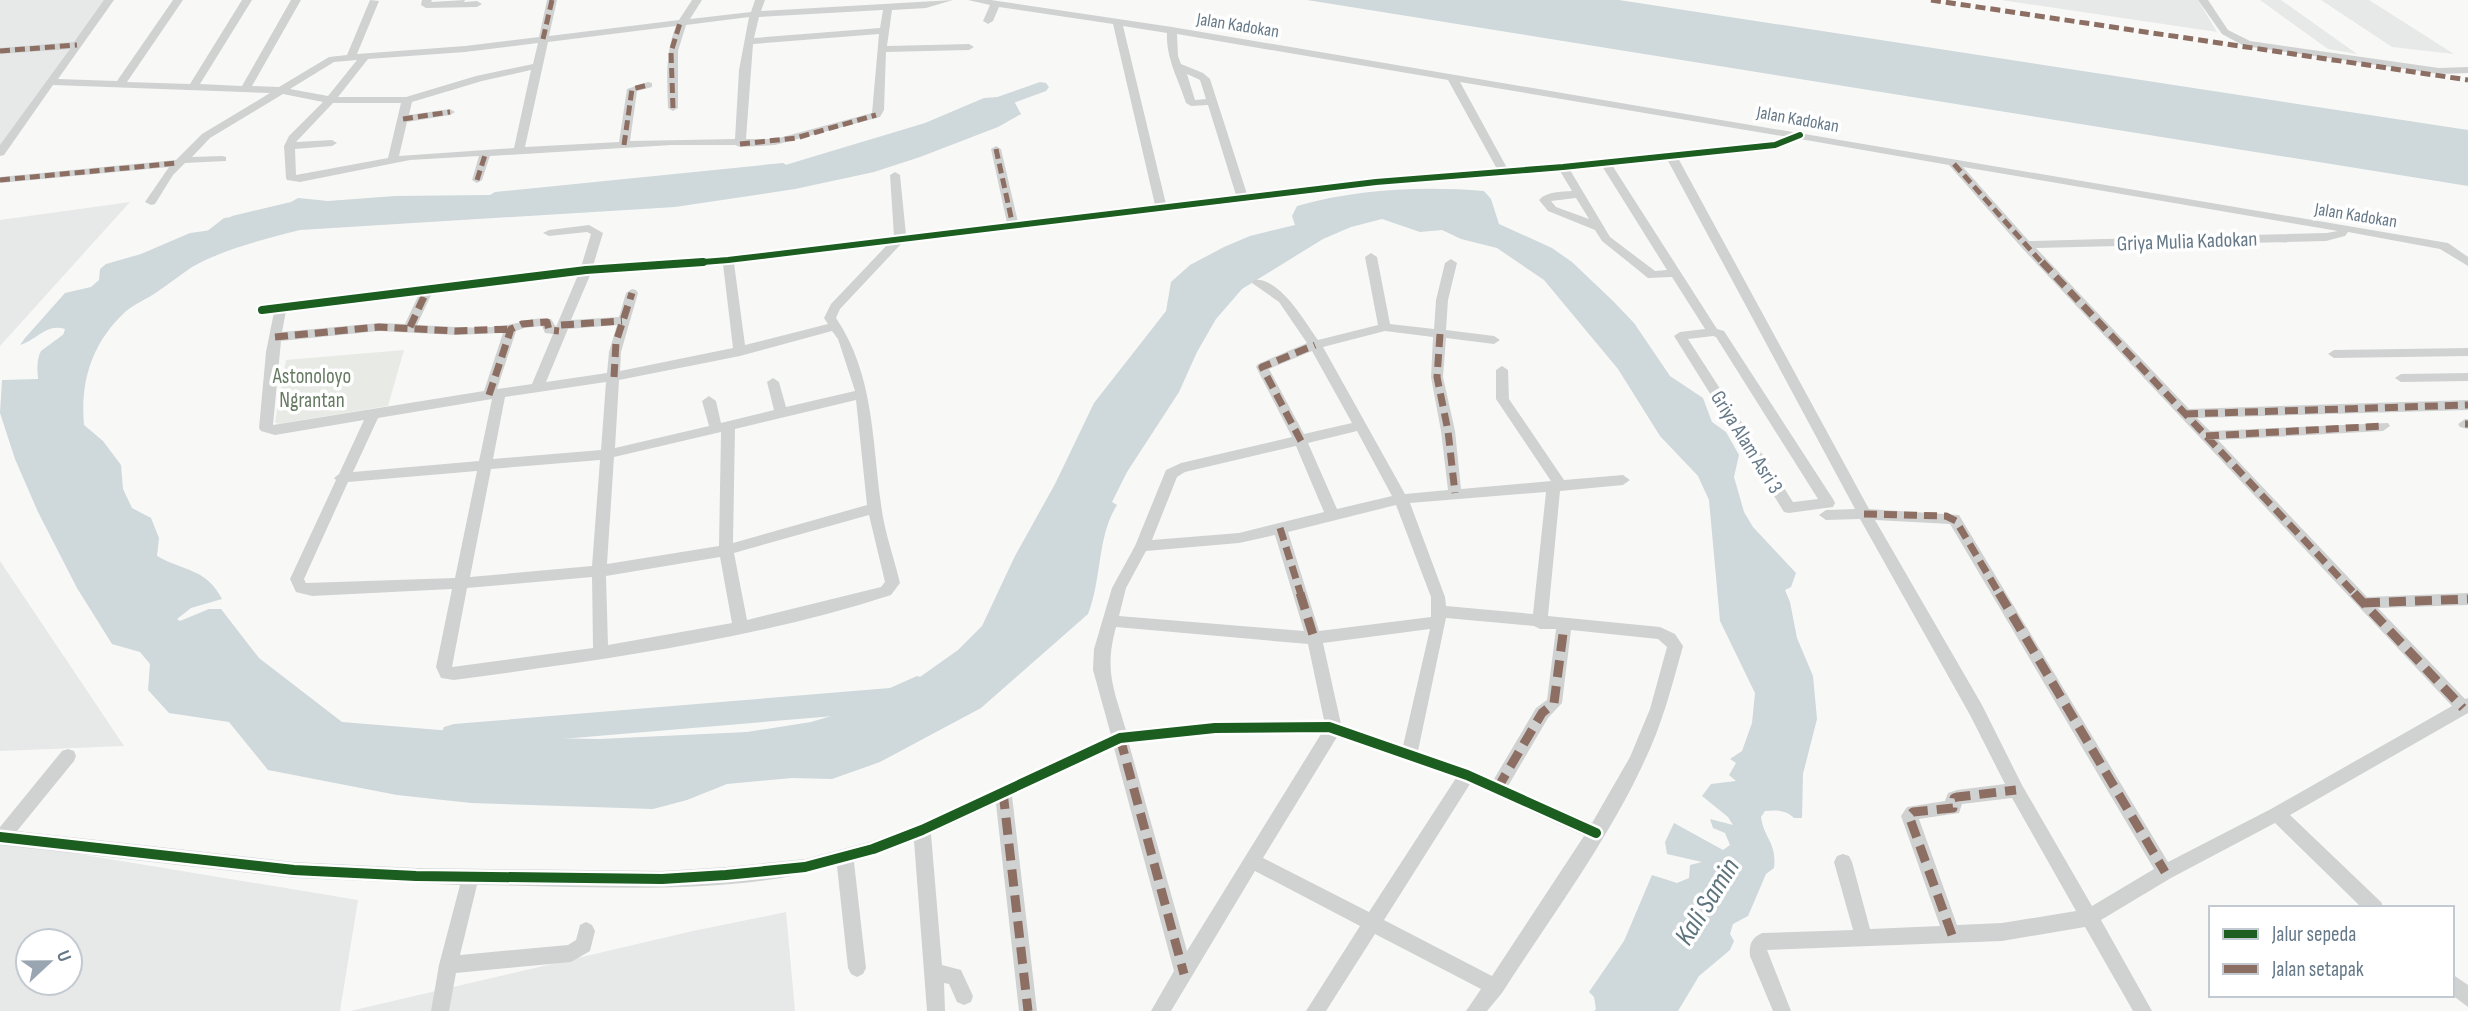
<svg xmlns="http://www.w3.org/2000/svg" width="2468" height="1011" font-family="'Sofia Sans Condensed',sans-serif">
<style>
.built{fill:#e7e8e8;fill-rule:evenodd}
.green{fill:#e8ebe5}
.water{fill:#cfd8da}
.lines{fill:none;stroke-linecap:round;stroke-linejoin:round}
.river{fill:#cfd8da;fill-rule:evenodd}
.street{fill:#d0d2d2;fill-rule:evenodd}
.quiet-far2{stroke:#8d6e63;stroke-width:5;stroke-dasharray:10 5;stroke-linecap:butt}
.quiet-far1{stroke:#8d6e63;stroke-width:7;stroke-dasharray:13 7;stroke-linecap:butt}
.quiet{stroke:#8d6e63;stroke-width:9;stroke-dasharray:17 9;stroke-linecap:butt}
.cycleway-far2-casing{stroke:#fff;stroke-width:10}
.cycleway-far1-casing{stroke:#fff;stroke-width:12}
.cycleway-casing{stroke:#fff;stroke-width:15}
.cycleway-far2{stroke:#1b5e20;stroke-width:6}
.cycleway-far1{stroke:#1b5e20;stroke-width:8}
.cycleway{stroke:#1b5e20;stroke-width:10}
.labels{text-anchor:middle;stroke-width:7;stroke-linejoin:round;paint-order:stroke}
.far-street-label{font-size:18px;fill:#667989;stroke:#fff}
.street-label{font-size:21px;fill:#667989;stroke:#fff}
.park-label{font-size:21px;fill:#667a62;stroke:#fff}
.near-water-label{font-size:28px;font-style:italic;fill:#5d747d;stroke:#fff}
</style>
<rect width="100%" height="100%" fill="#f8f8f7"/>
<path class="built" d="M0,0H109L0,153Z
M2001,0H2198L2217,32Z
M2260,0H2281L2357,54L2328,49Z
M2321,0H2369L2454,54L2392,47Z
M130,202L0,346V220Z
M0,561L124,746L0,751Z
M0,841L358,900L340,1011H0ZM28,941H70V983H28Z
M786,912L795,1011H350L693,931Z"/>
<path class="green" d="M404,350L388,406L278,424L275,422L286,360Z"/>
<path class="water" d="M1307,0H1619L2468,130V186Z
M999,97L1014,101L1021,114L998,127L920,157L874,172L795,189L675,207L300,230C265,239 224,249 192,267C180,275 169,284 157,292C147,299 134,304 125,312C92,343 80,381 84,425L103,441L121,465L123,489L132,508L151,518L159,538L157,556C185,572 206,568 222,599L191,608L177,619L180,621L209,609H221L259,658L342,722L539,738L599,739L747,732L811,722L889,699L958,650L982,626L1015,556L1055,484L1094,403L1166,311L1171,282L1190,265L1224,247L1250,236L1295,225L1292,216L1297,206C1357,189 1422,186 1484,191L1491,199L1499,224L1552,248L1572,262L1613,301L1634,323L1670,376L1703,398L1712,422L1726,432L1739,455L1734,477L1744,512L1753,527L1796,573L1791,587L1785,590L1790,602L1797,638L1813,676L1817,719L1803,774L1802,818H1794C1786,810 1777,810 1765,811L1761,817C1764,839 1777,842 1774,868L1766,874L1748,916L1733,924L1730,934L1734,941L1730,950L1699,976L1678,1011H1594L1596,1009L1594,997L1589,992L1624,941L1652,875L1677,883L1689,878L1690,865L1702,862L1667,854L1665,842L1674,823L1723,850L1730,845L1725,833L1713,828L1710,819L1733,825L1728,817L1702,796L1711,784L1736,781L1729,775L1736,763L1730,759L1742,751L1752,723L1755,693L1720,621L1709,500L1698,476L1660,436L1618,369L1544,280L1497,248L1461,239L1442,230L1420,232L1382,219L1351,227L1323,239L1242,289L1216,319L1197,352L1179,392L1127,472L1112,502L1117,505C1097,536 1102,579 1088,614L981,708L880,762L832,779L792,778L727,784L687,800L653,809L471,803L397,795L268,770L229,722L169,713L148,690L150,664L140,652L112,644L77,588L38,512L15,459L0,413L2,380L38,379C49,368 48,356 66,346L64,340L54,341L62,339L65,329C46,323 37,340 20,345L25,338L65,293L91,287L99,280L100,269L106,264L141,254L190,233L212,230L219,223L238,222V220L228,219L232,216L291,202L298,198L328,201L395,196L567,194L691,185L772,169L925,123L984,98Z"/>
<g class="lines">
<path class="river" d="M1040,82L1046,83L1049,87L1046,91L981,115L975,116L966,111L969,107Z
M783,163L793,169L790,173L770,178L495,204L485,198L495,192Z
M271,212L278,214L281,218L278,222C265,225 251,224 239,227C222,232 214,252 195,247L192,243L224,218Z
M91,318L99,320L102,325L99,330L60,359L62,389L59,394L51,397L43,394C37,384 35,361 41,351L83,320Z
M917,676L927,679L931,687L927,695L894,711L454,748L444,745L440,736L444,727L454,724L890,688Z"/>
<path class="street" d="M104,0H114L58,79L117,81L173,0H183L127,82L190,84L242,0H252L200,84L242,86L291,0H301L252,86L279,87L329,57L347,55L370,0L379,1L357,54L465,46L539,37L547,0H557L549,36L679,20L692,0H702L690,19L751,12L755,0H765L761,11L953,0L926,8L892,10L887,46L969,44L974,47L969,50L886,52L884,110L880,117L775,145L740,147L735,145H672L490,156L482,180L477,183L472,180L479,156L410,160L300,182L287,180L286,178L284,146L289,136L323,102L283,94L210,138L192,157L222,156L226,157V161L185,163L173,175L155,204L151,205L145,202L169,167L0,183V177L176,160L202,134L270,93L53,85L4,155L0,156V145L70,49L0,54V48L74,42ZM883,10L880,28L754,38L759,17ZM749,17L739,70L735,139L630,141L637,91L652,87V83L648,82L627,89L619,142L525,147L548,42L676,26C665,53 667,80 668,108L673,111L678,108V51L686,25ZM879,34L872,113L775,139H746L753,44ZM538,43L533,64L476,76L406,97H338L368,59L465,52ZM357,60L328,96L290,89L334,62ZM531,70L514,148L399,156L407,122L450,115L455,112L450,109L409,115L412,102L482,81ZM333,103H401L388,158L296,175L295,149L332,146L337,143L332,140L296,142Z
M422,0H432L431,2L465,0L464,2L477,1L482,4L477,7L426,8L421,5Z
M968,0H991L1172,27L2448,243L2468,257V266L2440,249L2348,232L2345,236L2326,241L2036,248L2189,409L2468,400V410L2197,418L2210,431L2388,423L2390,426L2383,431L2218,440L2367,597L2468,593V605L2378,608L2465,699L2468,698V713L2290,815L2381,902L2384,908H2362L2275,823L2171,878L2101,920L2152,1011H2133L2085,927L2002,941L1767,950L1791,1011H1773L1750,956C1749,945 1751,938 1762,933L1853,930L1834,862L1837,856L1843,854L1849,856L1852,862L1870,929L1940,926L1901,816L1907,807L1945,801L1948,793L1957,790L2005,784L1970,715L1860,519L1826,520L1819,515L1826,510L1855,509L1667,159L1612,165L1717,329L1724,331L1833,499L1835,503L1833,507L1789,513L1784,512L1674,336L1680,332L1705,329L1672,277L1648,278L1602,241L1595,230L1548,211L1539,200C1547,191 1561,192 1572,191L1560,171L1376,185L902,243L840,309L836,318C874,374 872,440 881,504C884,531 894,557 900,583L891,595C749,641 601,660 454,680L441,678L436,667L452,589L312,596L296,592L290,579L336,480L334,478L339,474L364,420L275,435L261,431L259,428L266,352L274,312L258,313L256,310L258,307L428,284L581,267L591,234L587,232L549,236L543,233L549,230L589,225L603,233L593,266L728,256L894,236L890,175L895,172L900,175L906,235L1007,223L991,149L996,146L1001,149L1018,222L1155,205L1113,24L999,7L993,21L988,24L983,21L990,5ZM1123,26L1167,33C1166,59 1178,78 1186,103L1191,106L1208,105L1236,195L1166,204ZM1177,34L1448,80L1497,169L1376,179L1247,194L1210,79L1203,73L1181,64L1178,56ZM1187,74L1200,80L1206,99L1195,100ZM1460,82L1788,137L1775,142L1507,168ZM1800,139L1949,165L2022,248L2452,706L2271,809L2168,862L1959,515L1869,509L1678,158C1710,155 1773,155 1800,139ZM1602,166L1667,270L1655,271L1610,237L1570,170ZM1963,167L2338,231L2326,233L2029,241ZM1576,198L1589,219L1556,207L1551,201ZM888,244L831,304L824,318L828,324L745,345L734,263ZM723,264L733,348L620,371L621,352L638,293L636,290L632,289L626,293L619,317L571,320L591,273ZM578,275L556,327L551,319C536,316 522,323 507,325C479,330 446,326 417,325L432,293ZM419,294L405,324L379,323L282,332L286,311ZM617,325L609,352L607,373L546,382L568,329ZM542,326L545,333L553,334L532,384L497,389L516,331L524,328ZM379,331L456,335L503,333L484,391L273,425L281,341ZM832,331L838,339L855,391L786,407L779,382L773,378L767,382L774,410L721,423L716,401L709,396L702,401L709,426L615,448L619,380L740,356ZM1713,336L1716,337L1818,499L1793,502L1688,339ZM606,382L601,450L493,459L505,397ZM492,399L479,461L353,472L378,418ZM856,400L867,505L733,543L735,429ZM721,432L719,546L607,564L614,457ZM600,460L592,566L470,577L491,469ZM477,471L455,578L306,583L304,579L348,482ZM869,515L885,582L881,587L747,620L734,553ZM1875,520L1950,524L2154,869L2092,906L2022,785L1982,705ZM720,557L732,623L608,645L606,576ZM592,577L593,648L452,667L467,588ZM2012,798L2076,911L2002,923L1957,925L1919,819L1959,813L1962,804Z
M2198,0H2208L2228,30L2250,41L2439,68L2468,67V73L2439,74L2244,46L2222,34Z
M1371,253L1377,257L1390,324L1434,329L1436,300L1445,263L1451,259L1457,263L1448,300L1446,330L1494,336L1500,340L1494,344L1446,338L1443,377L1455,431L1461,489L1551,481L1496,399V370L1502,366L1508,370L1509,399L1564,480L1623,475L1630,480L1623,485L1560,491L1548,616L1660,627L1675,634L1683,646C1672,686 1662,725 1644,762C1606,844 1550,918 1502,993L1487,1011H1466L1481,989L1375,934L1326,1011H1306L1360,926L1255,871L1171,1011H1151L1174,971L1114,748L1012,796L1037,1011H1019L996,804L931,834L942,965L961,970L973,996L971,1002L964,1005L957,1002L949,984L944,983L945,1011H927L914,841L854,862L866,968L863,974L857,977L851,974L848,968L837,866C723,897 594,886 477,885L460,955L568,945L576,940L580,925L586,922L592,925L595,931L590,951L571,962L456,973L449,1011H431L439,965L460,885L294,878L0,845V827L62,751L68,749L74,751L76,756L74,761L17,831L294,862L416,868L662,871L726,867L805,859L873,841L916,825L1111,735L1093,670L1094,649L1112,588L1135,546L1166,470L1181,463L1292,437L1256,367L1258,364L1307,343L1279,302L1252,283L1254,280C1280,277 1305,322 1318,340L1378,325L1365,257ZM1385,331L1433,337L1431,377L1441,431L1448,490L1405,494L1323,347ZM1312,351L1352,423L1304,434L1269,369ZM1357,431L1392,496L1337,509L1308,443ZM1296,446L1324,512L1239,533L1152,540L1177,477L1185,472ZM1546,492L1533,614L1446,606L1445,597L1410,503ZM1396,505L1431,597V617L1319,631L1288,532ZM1275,535L1304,631L1119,616L1126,588L1146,551L1239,543ZM1446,618L1534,626L1540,629H1556L1547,700L1536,708L1494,779L1418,751ZM1116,627L1308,644L1324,720L1215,721L1126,730C1114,689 1104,671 1116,627ZM1430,629L1403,746L1341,724L1323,643ZM1571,630L1658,639L1667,647L1650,709L1630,757L1592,823L1508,786L1548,718L1562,703ZM1321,734L1187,951L1129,744L1215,735ZM1337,737L1456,778L1369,912L1263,858ZM1470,784L1584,836L1492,976L1384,920Z
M2468,348V356L2334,358L2328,354L2334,350Z
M2468,373V381L2401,382L2395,378L2401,374Z
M2465,419H2468V429L2460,427L2458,424Z
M2452,974L2468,985V1007L2452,995Z"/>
<path class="quiet-far2" d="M1931,0L2468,80
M543,39L552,0
M0,51L77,45
M673,108L671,52L680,23
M403,119L450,112
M740,144L796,138L876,115
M624,145L632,89L648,85
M996,149L1013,226
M1954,164L2043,264
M0,180L178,163
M477,180L486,152"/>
<path class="quiet-far1" d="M2042,262L2356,595
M561,325L622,321
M410,327L428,288
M1440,334L1437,377L1448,431L1455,493
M275,337L379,327L456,331L511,329
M614,377L616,342L632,293
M489,395L511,329L522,324L547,322L549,330L559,331
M2185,414L2468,405
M2465,424H2468
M2206,436L2383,426
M1301,441L1262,367L1315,345
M1864,514L1946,516L1956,521L2000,595
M1280,528L1301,595"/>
<path class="quiet" d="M1300,593L1314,638
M1999,593L2165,872
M2354,593L2463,708
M2363,603L2468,599
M1120,738L1184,974
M1497,789L1542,713L1554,703L1564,626
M1003,792L1028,1011
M1952,935L1909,816L1913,812L1953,808L1954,798L1957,797L2016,790"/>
<defs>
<path id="cycleway-far2" d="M678,264L728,260L1376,182L1563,167L1775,145L1800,135"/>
<path id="cycleway-far1" d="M262,310L586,270L703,262"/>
<path id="cycleway" d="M0,837L294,870L416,876L662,879L726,875L805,867L873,849L922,830L1120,738L1215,728L1329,727L1467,775L1596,833"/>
</defs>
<use href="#cycleway-far2" class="cycleway-far2-casing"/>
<use href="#cycleway-far1" class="cycleway-far1-casing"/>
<use href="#cycleway" class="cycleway-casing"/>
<use href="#cycleway-far2" class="cycleway-far2"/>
<use href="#cycleway-far1" class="cycleway-far1"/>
<use href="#cycleway" class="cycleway"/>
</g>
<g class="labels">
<g class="far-street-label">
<text transform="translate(1238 25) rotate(9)" y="6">Jalan Kadokan</text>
<text transform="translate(1798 119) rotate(10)" y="6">Jalan Kadokan</text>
<text transform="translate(2356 215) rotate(9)" y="6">Jalan Kadokan</text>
</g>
<g class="street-label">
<text transform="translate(2187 241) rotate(-2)" y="7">Griya Mulia Kadokan</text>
<text transform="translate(1747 442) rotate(58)" y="7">Griya Alam Asri 3</text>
</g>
<g class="park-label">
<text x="312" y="383">Astonoloyo<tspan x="312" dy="24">Ngrantan</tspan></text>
</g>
<g class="near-water-label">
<text transform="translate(1706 901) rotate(-58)" y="10">Kali Samin</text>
</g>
</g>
<rect x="2209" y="906" width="245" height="91" fill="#ffffff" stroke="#c2c9d0" stroke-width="2"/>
<rect x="2223" y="929" width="35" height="10" fill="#1b5e20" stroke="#c2c9d0" stroke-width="2"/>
<text x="2272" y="941" font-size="21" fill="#667989">Jalur sepeda</text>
<rect x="2223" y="964" width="35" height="10" fill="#8d6e63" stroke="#c2c9d0" stroke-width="2"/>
<text x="2272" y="976" font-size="21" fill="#667989">Jalan setapak</text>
<g transform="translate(49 962) rotate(68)"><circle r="33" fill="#ffffff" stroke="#c2c9d0" stroke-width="2"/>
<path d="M0-5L12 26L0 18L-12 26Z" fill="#99a5b0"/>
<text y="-10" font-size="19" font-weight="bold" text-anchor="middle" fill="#667989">U</text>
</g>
</svg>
